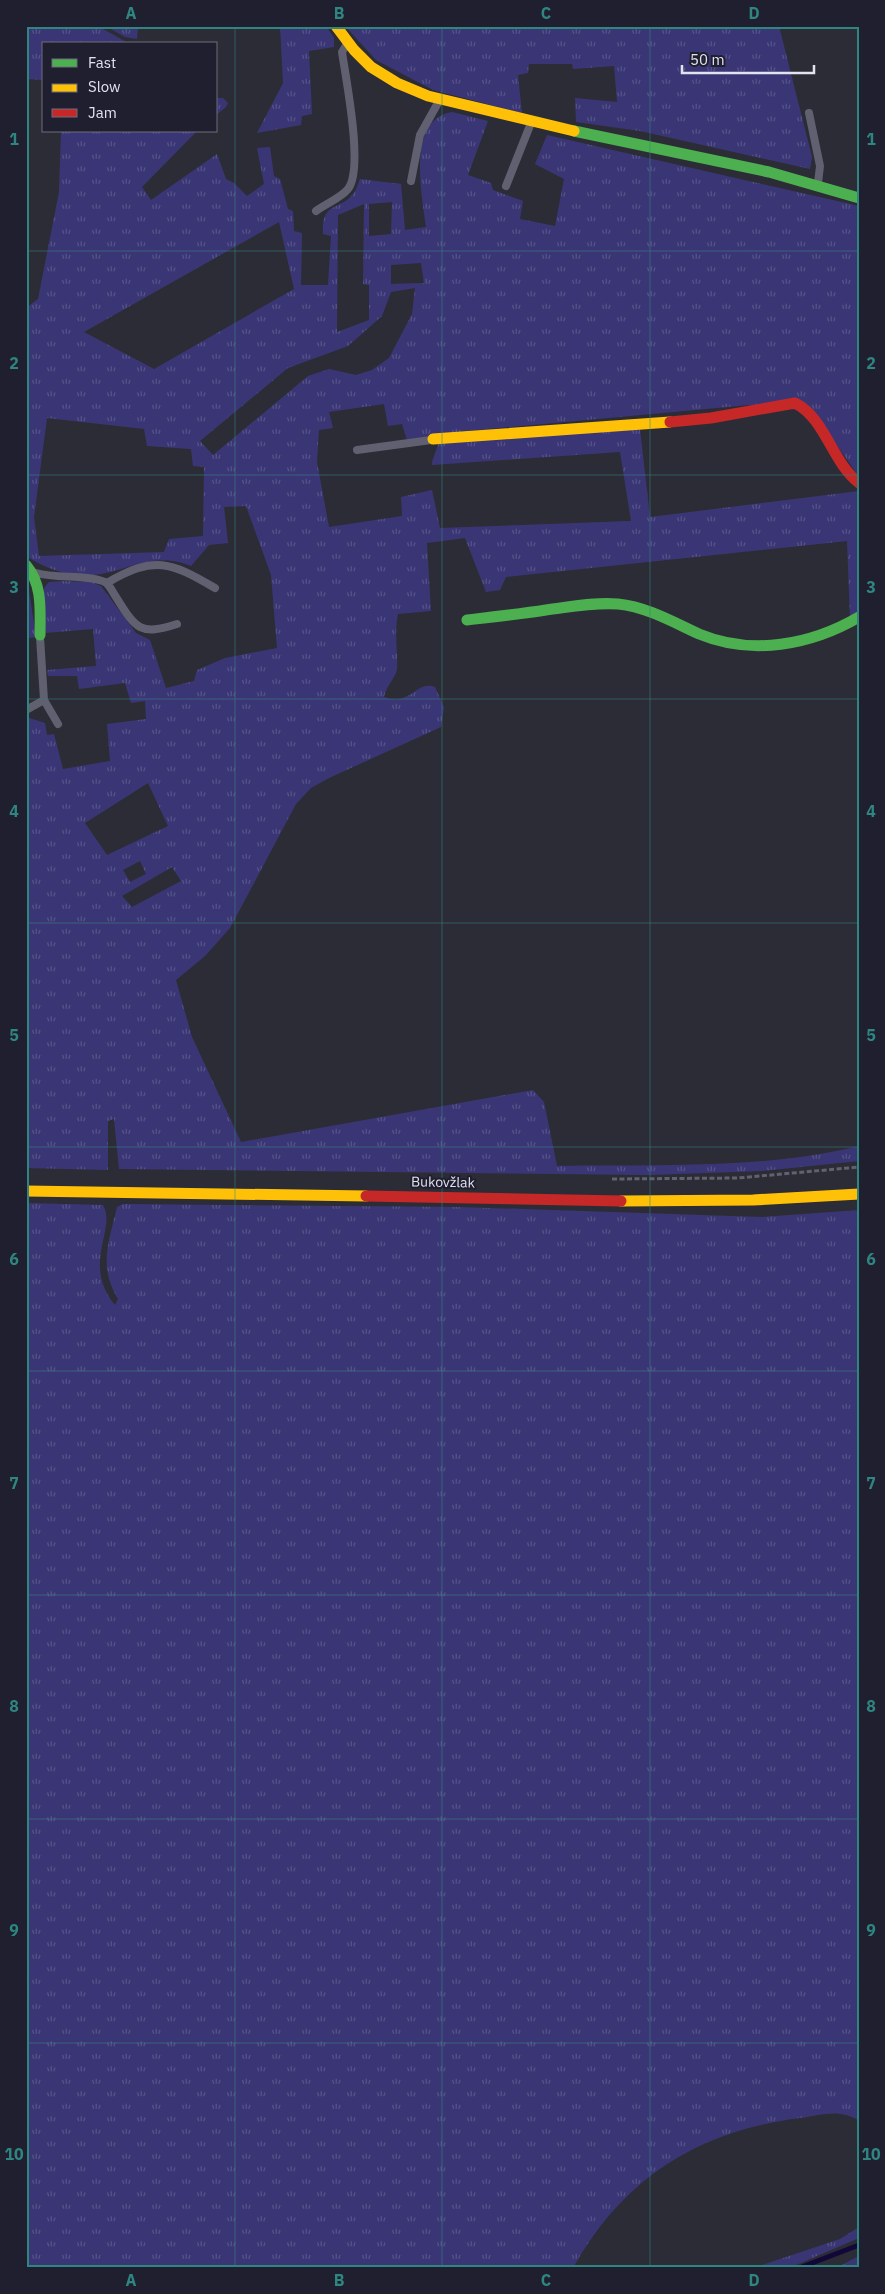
<svg xmlns="http://www.w3.org/2000/svg" width="885" height="2294" font-family="'IBM Plex Sans',sans-serif">
<style>
.grass{fill:url(#grass-tufts);fill-rule:evenodd}
.forest{fill:url(#forest-crowns)}
.lines{fill:none;stroke-linecap:round;stroke-linejoin:round}
.stream{stroke:#120738;stroke-width:5}
.path{stroke:#62626f;stroke-width:3;stroke-dasharray:5 2.5;stroke-linecap:butt}
.lane{stroke:#606070;stroke-width:8}
.fast{stroke:#4caf50;stroke-width:11}
.slow{stroke:#ffc107;stroke-width:11}
.jam{stroke:#c62828;stroke-width:11}
.grid{fill:none;stroke:#2f8681;stroke-width:1;stroke-opacity:0.55}
.labels{text-anchor:middle;stroke-width:4;stroke-linejoin:round;paint-order:stroke}
.street-label{font-size:14px;fill:#e2e3ef;stroke:#1f1f30}
.neatline{fill:none;stroke:#2f8681;stroke-width:2}
.grid-label{font-size:16px;text-anchor:middle;font-weight:bold;fill:#2f8681}
</style>
<defs>
<pattern id="grass-tufts" width="24" height="20" patternUnits="userSpaceOnUse" patternTransform="scale(1.25)"><rect width="24" height="20" fill="#3a3675"/><path d="M3 7l-1-3M5 7V3M7 7l1-3M15 17l-1-3M17 17v-4M19 17l1-3" fill="none" stroke="#565389"/></pattern>
<pattern id="forest-crowns" width="20" height="18" patternUnits="userSpaceOnUse" patternTransform="scale(1.25)"><rect width="20" height="18" fill="#3a3675"/><path d="M2 6a3 3 0 1 1 6 0M12 15a3 3 0 1 1 6 0" fill="none" stroke="#565389"/></pattern>
</defs>
<rect width="100%" height="100%" fill="#2c2c36"/>
<path class="grass" d="M26,26H98L126,42V44H44V80L26,79Z
M106,26H138L137,39L125,37Z
M280,26H326L334,38V47L309,51L312,114L302,116L301,125L257,133L283,83Z
M345,26H359L360,29L372,26H779L812,157L810,169L640,131L576,122L575,98L617,102L614,66L573,69L572,64H529L528,73L518,75L522,113L433,90L376,60Z
M216,98H223L228,103L226,107L216,115Z
M452,112L488,121L468,175L491,183L493,190L523,201L520,219L555,226L564,179L535,164L547,135L859,206V477L813,411L749,405L456,432L407,440L402,424L388,426L384,404L329,412L333,428L319,430L317,462L329,527L402,516L401,497L432,490L440,528L631,521L620,452L432,465V462L439,442L640,429L650,517L859,491V614L850,619L847,541L506,577L500,590L486,592L465,538L427,543L431,611L398,614C394,633 398,651 397,669C396,677 386,686 384,697C411,707 416,680 435,687L444,707L441,727L329,778L311,788L296,804L230,928L205,956L176,980L192,1037L241,1142L533,1090L544,1102L557,1166C657,1164 761,1170 859,1146V1161L762,1171L649,1175L119,1169L114,1119L108,1121V1170L26,1168V717L45,723L47,735L54,734L63,769L110,761L107,724L146,719L145,701L131,703L125,683L79,689L77,676H48L47,670L96,666L93,629L45,633L44,588L49,582L62,581L91,582L101,586L136,633L150,640L166,688L194,681L197,670L225,658L277,648L271,575L246,506L224,507L228,543L209,545L191,566C151,550 129,572 92,575C68,577 47,569 26,556V308L38,299L59,192L61,131H197L142,187L151,200L217,154L226,179L234,183L247,196L264,184L257,148L270,147L274,176L280,179L288,209L293,211L294,231L302,233L301,285H328L331,236L323,234C321,201 340,211 353,194C356,191 358,184 360,179L401,184L405,230L426,227C422,196 406,119 452,112ZM392,202L391,234L369,236V204ZM364,204L363,284L369,285V320L337,332L338,215ZM279,222L294,289L154,369L84,332ZM421,263L424,283L391,284V265ZM415,288L412,314L389,358L372,370L356,375L329,369L308,376L213,455L200,441L288,368L348,346L382,316L391,292ZM47,418L144,429L147,446L191,449L193,466L204,467L203,536L169,539L164,552L39,556L34,517ZM148,783L168,826L107,855L85,823ZM140,861L146,874L130,882L123,870ZM172,867L181,881L132,907L122,896Z
M26,571L36,637L28,638Z
M26,1203L103,1205C117,1229 81,1264 115,1305L118,1299C98,1266 109,1242 117,1207L123,1204L459,1207L761,1217L859,1210V2121C842,2108 819,2115 800,2118C698,2131 623,2178 573,2268H26Z
M859,2227V2238L789,2268H753L840,2239Z"/>
<path class="forest" d="M859,2256V2268H836L857,2257Z"/>
<g class="lines">
<path class="stream" d="M799,2268L859,2245"/>
<path class="path" d="M612,1179L738,1178L859,1167"/>
<path class="lane" d="M809,113L820,166L818,183
M411,181L420,135L439,101
M506,186L531,123
M316,211C325,204 341,198 348,189C364,169 346,80 342,52L347,44
M357,450L431,440
M36,573C58,579 86,574 105,582C110,585 113,593 116,597C136,629 140,636 177,624
M107,583C154,555 171,562 215,588
M40,637L44,700L58,724
M26,710L44,700"/>
<path class="fast" d="M574,131L769,172L859,198
M26,565C43,585 40,610 40,635
M467,620C493,617 520,614 546,610C570,607 594,602 618,604C647,607 673,622 699,634C752,656 811,645 859,617"/>
<path class="slow" d="M336,26L354,50L371,67L397,83L428,96L574,131
M433,439L670,422
M26,1191L366,1196
M621,1201L753,1200L859,1194"/>
<path class="jam" d="M670,422L711,418L795,403C826,419 831,461 859,483
M366,1196L621,1201"/>
</g>
<path class="grid" d="M235,26V2268M442,26V2268M650,26V2268M26,251H859M26,475H859M26,699H859M26,923H859M26,1147H859M26,1371H859M26,1595H859M26,1819H859M26,2043H859"/>
<g class="labels">
<g class="street-label">
<text transform="translate(443 1182) rotate(1)" y="5">Bukovžlak</text>
</g>
</g>
<rect width="885" height="2294" fill="none" stroke="#1f1f30" stroke-width="55"/>
<rect x="42" y="42" width="175" height="90" fill="#1f1f30" stroke="#6d6d7c"/>
<rect x="52" y="59" width="25" height="8" fill="#4caf50" stroke="#6d6d7c"/>
<text x="88" y="68" font-size="15" fill="#e2e3ef">Fast</text>
<rect x="52" y="84" width="25" height="8" fill="#ffc107" stroke="#6d6d7c"/>
<text x="88" y="92" font-size="15" fill="#e2e3ef">Slow</text>
<rect x="52" y="109" width="25" height="8" fill="#c62828" stroke="#6d6d7c"/>
<text x="88" y="118" font-size="15" fill="#e2e3ef">Jam</text>
<path d="M682 65v8h132v-8" fill="none" stroke="#e2e3ef" stroke-width="2.5"/>
<text x="690" y="65" font-size="15" fill="#e2e3ef" stroke="#1f1f30" stroke-width="4" paint-order="stroke">50 m</text>
<rect x="28" y="28" width="830" height="2238" class="neatline"/>
<g class="grid-label">
<text x="131" y="19">A</text>
<text x="339" y="19">B</text>
<text x="546" y="19">C</text>
<text x="754" y="19">D</text>
<text x="14" y="145">1</text>
<text x="871" y="145">1</text>
<text x="14" y="369">2</text>
<text x="871" y="369">2</text>
<text x="14" y="593">3</text>
<text x="871" y="593">3</text>
<text x="14" y="817">4</text>
<text x="871" y="817">4</text>
<text x="14" y="1041">5</text>
<text x="871" y="1041">5</text>
<text x="14" y="1265">6</text>
<text x="871" y="1265">6</text>
<text x="14" y="1489">7</text>
<text x="871" y="1489">7</text>
<text x="14" y="1712">8</text>
<text x="871" y="1712">8</text>
<text x="14" y="1936">9</text>
<text x="871" y="1936">9</text>
<text x="14" y="2160">10</text>
<text x="871" y="2160">10</text>
<text x="131" y="2286">A</text>
<text x="339" y="2286">B</text>
<text x="546" y="2286">C</text>
<text x="754" y="2286">D</text>
</g>
</svg>
